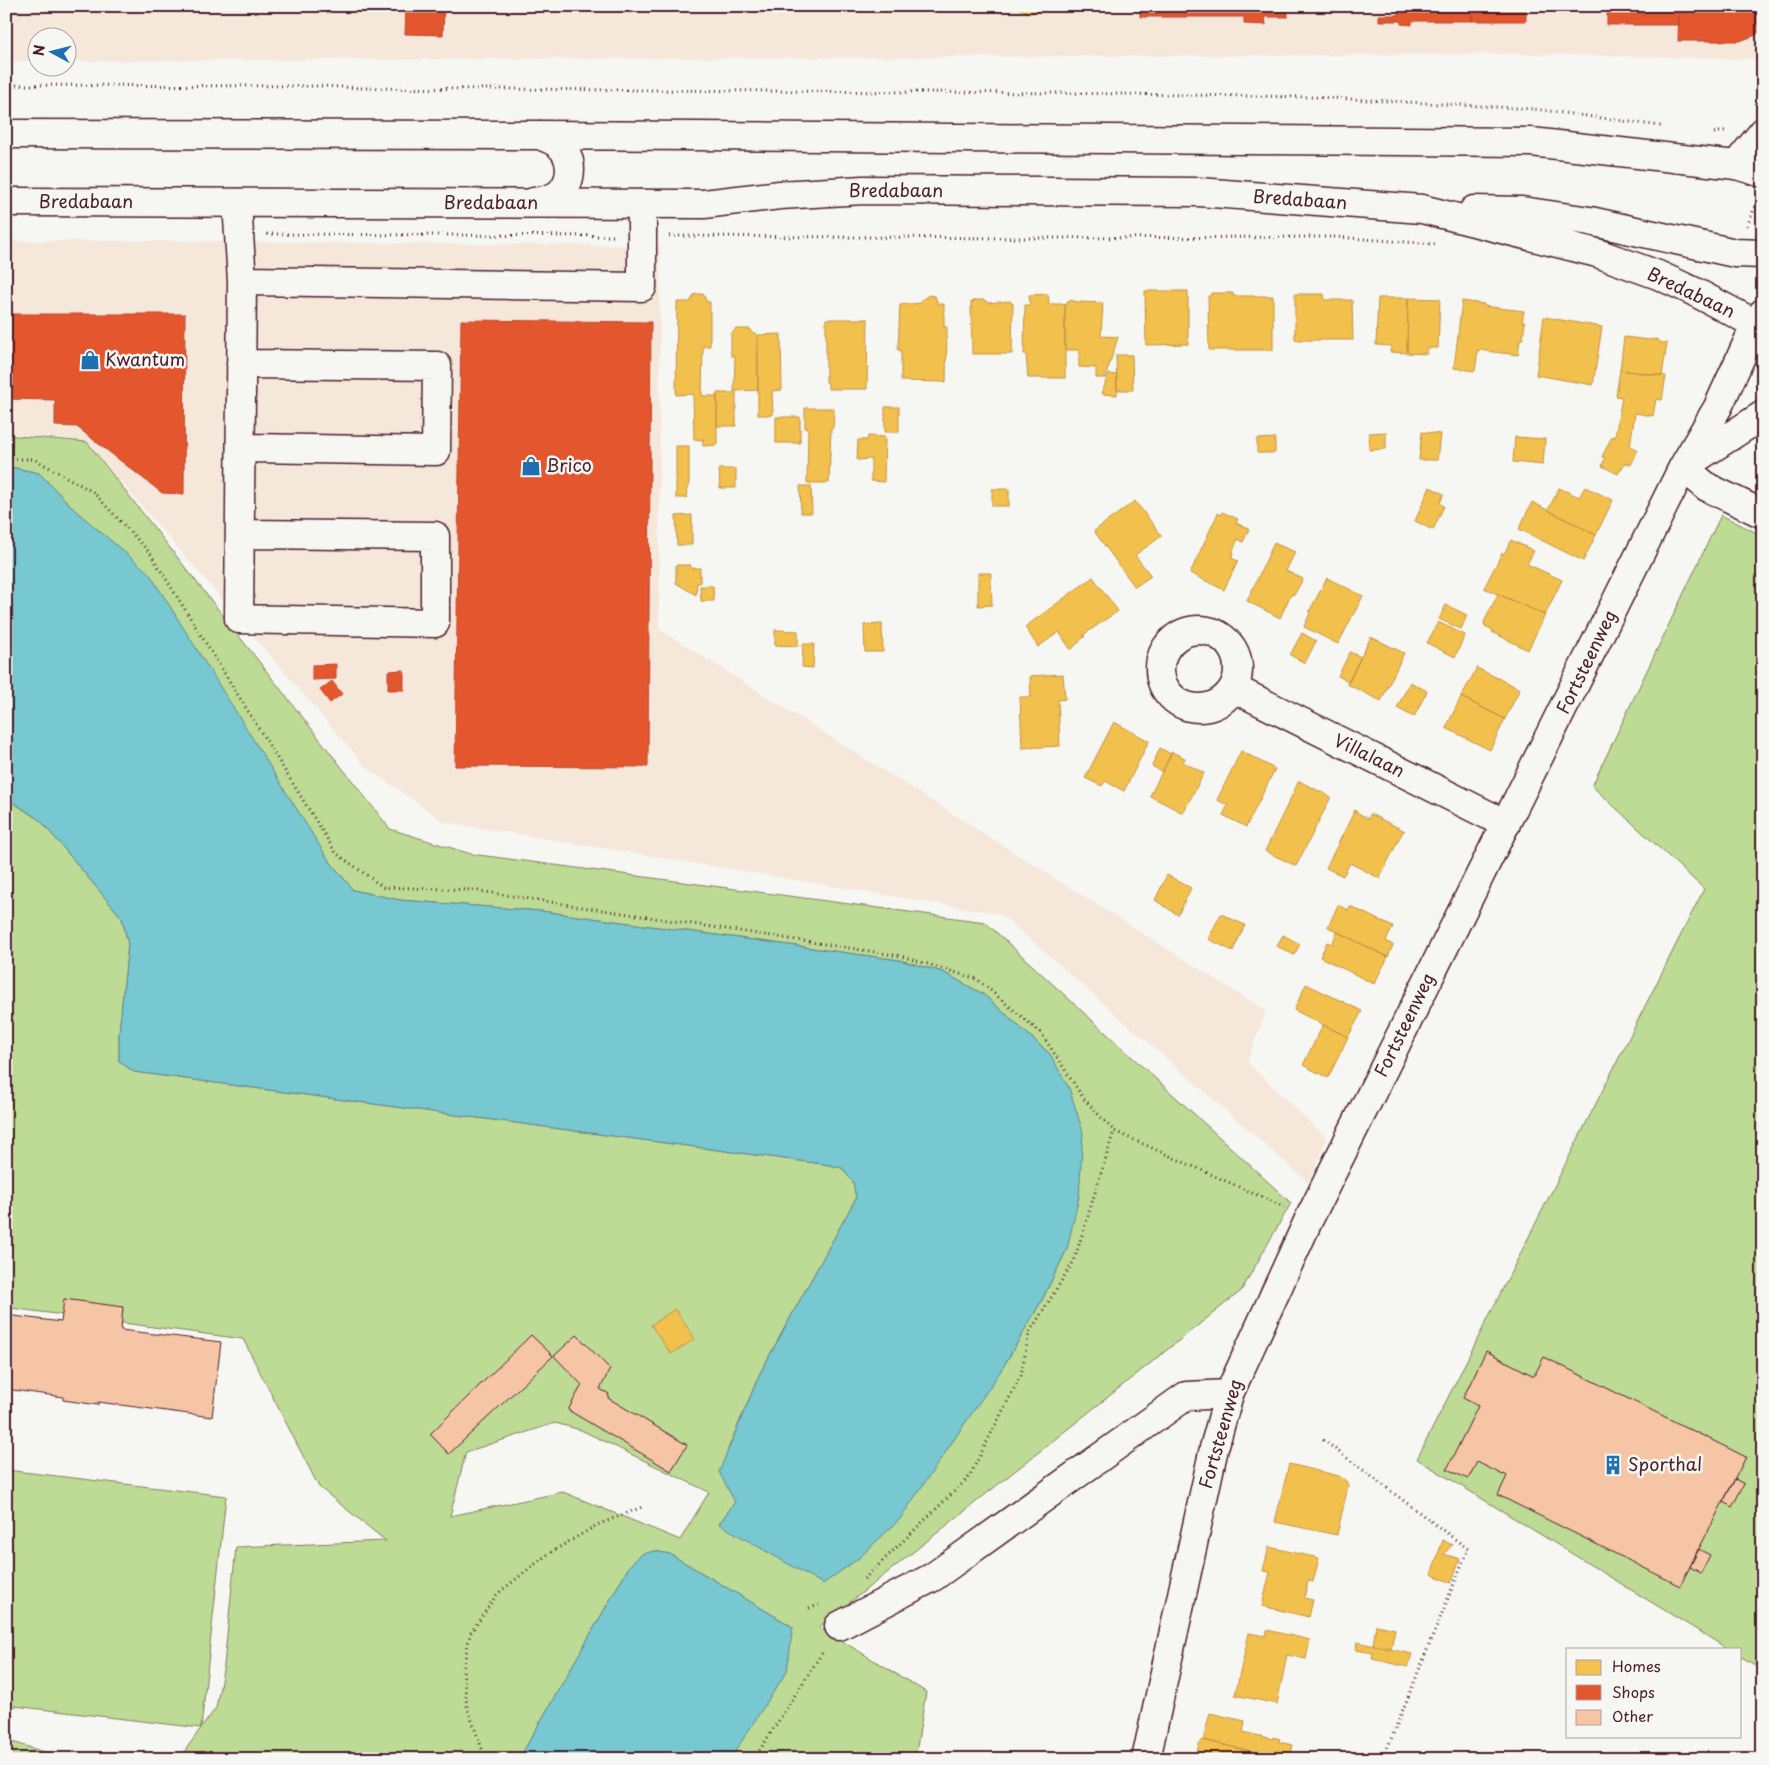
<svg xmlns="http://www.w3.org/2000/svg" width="1769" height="1765" font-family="'Playpen Sans',sans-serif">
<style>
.built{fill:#f6e7db}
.green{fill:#bddb94;stroke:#847d60;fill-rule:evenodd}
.water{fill:#77c8d0;stroke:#65848e}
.homes{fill:#f2c14e;stroke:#c09044}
.shops{fill:#e4572e;stroke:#b6462d}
.building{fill:#f5c5a5;stroke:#4a1f2b}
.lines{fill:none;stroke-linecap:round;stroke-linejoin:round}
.minor-casing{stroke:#4a1f2b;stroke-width:31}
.major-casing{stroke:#4a1f2b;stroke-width:31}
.path{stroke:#4a1f2b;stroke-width:3;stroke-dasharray:1 4;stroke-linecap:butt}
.minor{stroke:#f6f6f2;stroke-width:28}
.major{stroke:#f6f6f2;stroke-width:28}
.labels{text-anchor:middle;stroke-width:5;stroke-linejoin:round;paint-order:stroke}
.street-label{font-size:18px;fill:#4a1f2b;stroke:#f6f6f2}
.poi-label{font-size:18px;fill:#4a1f2b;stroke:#f6f6f2;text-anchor:start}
</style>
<rect width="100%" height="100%" fill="#f6f6f2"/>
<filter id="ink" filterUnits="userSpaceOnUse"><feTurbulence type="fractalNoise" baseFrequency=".02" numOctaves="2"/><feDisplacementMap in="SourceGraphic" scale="10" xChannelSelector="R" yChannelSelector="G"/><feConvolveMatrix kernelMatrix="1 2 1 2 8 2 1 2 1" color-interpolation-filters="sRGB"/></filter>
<g filter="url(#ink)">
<path class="built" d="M6,6H1763V59L1522,54L68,61V38H38L37,61H6Z
M6,241H185L660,246L659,629L1266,1011L1247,1062L1327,1139L1309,1183L1001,914L444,822L365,766L86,441L6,433Z"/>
<path class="green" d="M6,435L87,442L390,829L471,854L985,922L1291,1203L1241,1291L819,1627L926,1692L915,1759H730L737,1748L793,1627L670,1554L654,1551L630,1565L519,1759H179L201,1728L6,1705V1470L226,1496L201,1728L216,1708L224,1665L236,1547L386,1541L319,1487L243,1339L11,1308L6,1306V801L12,802L41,821L122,918L128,944L119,1033V1061L134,1072L830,1165L842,1168L853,1182L856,1198L760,1373L728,1449L735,1502L719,1524L1002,1369L1042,1300L1067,1249L1050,1054L983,994L943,972L899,960L541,911L400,900L353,890L328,859L76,511L39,473L6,466ZM555,1423L581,1430L709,1492L680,1540L563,1492L450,1516L466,1452Z
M1721,515L1763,536V1670L1740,1656V1649H1728L1417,1459L1704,889L1592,786Z
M6,1740L51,1754L57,1759H6Z"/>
<path class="water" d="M6,466L39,473L76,511L149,573L328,859L353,890L400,900L541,911L899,960L943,972L983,994L1050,1054L1069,1088L1083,1132L1079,1197L1067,1249L1042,1300L1002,1369L900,1519L859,1558L823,1584L719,1524L735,1502L719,1472L760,1373L856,1198L853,1182L842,1168L830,1165L134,1072L119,1061V1033L128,944L122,918L41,821L13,802L6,801Z
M654,1551L670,1554L793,1627L787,1671L730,1759H519L630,1565L642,1554Z"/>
<path class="homes" d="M1013,6H1045L1038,12L1029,13Z
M1145,291H1188V344L1146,345Z
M1211,293H1233V296H1273V350H1209L1208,296H1211Z
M695,294H703L707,302H710V346H703L702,396H717V445L703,446V438L702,440L694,439L693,394L676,395L677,302H690Z
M1048,294L1049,304H1065V378H1028L1026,354H1024L1025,305H1030L1029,295Z
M1295,294H1324L1325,300H1352L1353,340H1295Z
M929,295L935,296L938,304H944V327H947L946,382L901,381V350H898L900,305L921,303V300Z
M1378,298H1408L1407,353L1390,352L1391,346L1376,345Z
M1408,298L1440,299L1438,348H1427V354L1407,353Z
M975,300H984L988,303L1010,301L1013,304L1012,354H972L971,302H973Z
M1069,300L1078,302L1103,303L1101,336L1118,337L1105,378H1096V368L1079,367V350H1065V304Z
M1462,301L1484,304L1483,306L1524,311L1522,322H1525L1523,339H1520L1518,355L1478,350L1475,371L1454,368Z
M1544,317L1602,327L1593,385L1536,375Z
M826,319H868L867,389H828V383L826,382Z
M736,329H750L755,334H757L758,390L736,391V426H717V393H734L735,356H731V334Z
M781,334L782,390L772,391L773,415H758V335Z
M1624,337L1649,340L1656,339L1662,343H1667L1662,376L1620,370Z
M1116,355H1132L1133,390H1117Z
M1620,370L1666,376L1662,400L1656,399L1653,416L1635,413L1630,446L1638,450L1631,465L1625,463L1618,474L1602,466L1605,458L1602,457L1612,436L1615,437L1622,397L1616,396Z
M1108,374L1117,375V395L1102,394Z
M885,407H899V432H885Z
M805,408H834L833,428H831L829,483H807L808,428H805Z
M776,417H800V443H776Z
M1386,432V449L1369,450V433Z
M1422,432L1440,434L1437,460H1419Z
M868,436L885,437L884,482L871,481V459L857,460L858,440H867Z
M1515,437L1545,439L1543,465L1513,462Z
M1275,438V453H1257V439Z
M676,446H689V487H687V498H676Z
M719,469H736V488H720Z
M800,486H811L812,513H801Z
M1430,487L1444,494L1440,503L1444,506L1433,530L1415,521Z
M1585,487L1613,500L1596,535L1548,510L1559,488L1579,497Z
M992,489H1009V506H992Z
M1135,501L1162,536L1135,555L1151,576L1135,587L1094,531Z
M1532,502L1596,535L1583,561L1519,529Z
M1222,512L1238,519L1236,523L1249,529L1243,542L1238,539L1232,552H1234L1231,558L1238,561L1224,590L1190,573L1218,513L1221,515Z
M692,515V545H677L676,516Z
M1511,540L1534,551L1527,564L1562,580L1545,615L1484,588L1502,553L1504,554Z
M1274,543L1295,552L1286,571L1303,579L1294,595L1291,594L1280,618L1247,601Z
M676,565H691L690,568H700V583H697L696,595L676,583Z
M978,573H991L992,605L978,606Z
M1093,577L1118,611L1083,635L1085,636L1071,650L1059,632L1038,647L1025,627Z
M1327,578L1363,596L1338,644L1304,627L1310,613L1309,612Z
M700,586H713L714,601H701Z
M1498,594L1545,615L1528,650L1492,632L1493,630L1485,626L1484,622Z
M1446,605L1467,615L1461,629L1439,619Z
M1438,622L1465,635L1455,657L1427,643Z
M882,624L883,652H865L864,625Z
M775,630L798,631V646L775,645Z
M1302,633L1316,641L1305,663L1290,655Z
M1371,637L1404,653L1381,701L1347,684Z
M803,644H814L813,668L802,667Z
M1350,652L1361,657L1349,682L1338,676Z
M1477,668L1520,689L1505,719L1461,697Z
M1063,674L1065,699L1058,700L1060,746L1022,748L1020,697H1031L1030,676Z
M1410,682L1427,691L1414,717L1397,708Z
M1461,697L1505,719L1490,750L1446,728Z
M1114,722L1149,741L1124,791L1105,781L1102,786L1085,778Z
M1160,748L1171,754L1162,772L1152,766Z
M1241,751L1275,769L1246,827L1223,815L1228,805L1217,800Z
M1172,752L1185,758L1183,762L1204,773L1183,813L1150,796Z
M1299,781L1331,797L1296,866L1265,851Z
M1355,810L1356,812L1369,819L1370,814L1405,831H1403L1380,877L1381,879L1350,863L1343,876L1326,868Z
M1167,875L1191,888L1178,915L1155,900Z
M1338,905L1348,910L1350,906L1393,927L1386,941L1393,945L1388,957L1328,927Z
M1221,914L1245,925L1233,951L1208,939Z
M1337,932L1388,957L1374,984L1320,957L1327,942L1332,944Z
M1283,935L1300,944L1294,955L1277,946Z
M1306,984L1362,1011L1348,1037L1294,1010Z
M1323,1025L1348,1037L1328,1078L1303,1065Z
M675,1309L695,1339L671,1354L651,1325Z
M1289,1464L1339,1476L1346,1481L1348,1486L1337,1535L1275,1522Z
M1443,1540L1452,1545L1444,1554L1460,1559L1451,1583L1431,1574Z
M1269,1547L1319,1558L1313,1582L1308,1581L1304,1598L1313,1600L1309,1617L1262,1606L1270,1572L1263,1571Z
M1376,1625L1395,1629L1391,1648L1373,1645Z
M1267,1630L1310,1640L1306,1659L1287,1655L1277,1704L1235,1695L1249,1633L1266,1636Z
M1357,1642L1412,1654L1408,1667L1372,1659L1373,1653L1356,1650Z
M1210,1713L1245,1721L1243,1732L1273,1739V1737L1280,1739L1279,1742L1293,1745L1291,1753L1300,1755L1299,1759H1284L1203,1740Z
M1203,1740L1275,1757V1759H1199L1200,1755L1197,1752L1199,1744Z"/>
<path class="shops" d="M406,6H444L443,35L405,34Z
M1140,6H1288V17H1265L1266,25L1244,24V17H1140Z
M1398,6H1472V21H1412V25L1401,24V21H1379V15H1398Z
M1472,6H1526V21H1472Z
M1607,6H1679V25H1607Z
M1679,6H1763V28L1756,35L1740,41H1678Z
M6,314H185L184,494L162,493L77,427L55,426V400L6,399Z
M461,320L651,322L648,767L455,766Z
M336,664V679L312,680V665Z
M404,670V690H388V671Z
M332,681L342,694L330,703L320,690Z"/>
<path class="building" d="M64,1299L123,1307L121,1330L221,1342L212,1417L98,1402V1405L63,1400V1397L6,1389V1315L61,1322Z
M531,1335L553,1356L449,1454L430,1434Z
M577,1335L610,1369L600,1389L609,1394L608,1398L687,1445L671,1471L568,1410L582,1385L554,1356Z
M1486,1351L1534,1376L1544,1357L1746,1457L1680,1586L1498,1495L1507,1476L1504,1474L1503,1475L1477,1462L1468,1479L1447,1469L1478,1406L1463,1398Z
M1735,1479L1744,1484L1732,1507L1723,1502Z
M1698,1549L1710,1555L1701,1573L1690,1567Z"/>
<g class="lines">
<defs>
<path id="minor" d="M1736,165L1763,132
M237,203L242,281L239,619L435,623V536L240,534
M242,281L642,287V204
M1763,415L1683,467L1707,487L1763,514
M241,448L436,451L437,366L241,364
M1160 669a39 39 0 1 1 78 0a39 39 0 1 1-78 0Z
M1233,688L1506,824
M839,1626L933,1577L1186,1396L1229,1394
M1146,1759L1214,1448L1229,1394L1309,1219L1683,467L1718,407L1756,324L1763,313"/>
<path id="major" d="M6,134L540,135L1531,142L1736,165L1763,173
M6,202L704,204L780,195L863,190L1199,192L1422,209L1597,253L1658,275L1693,291L1763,328
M534,202C542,201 554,199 560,193C574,179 573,156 558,144C553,140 546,138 540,135
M1474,210L1522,211L1590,221L1735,253L1763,254"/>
</defs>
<use href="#minor" class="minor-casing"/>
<use href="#major" class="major-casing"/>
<path class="path" d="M6,85L321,86L362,88L1057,93L1314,97L1534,109L1661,126
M1714,133L1728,130
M1747,226L1758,199
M267,234L616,236
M669,236L1030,238L1336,237L1435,244
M6,459H34L93,492L150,553L336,853L383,887L473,890L901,956L977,979L1041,1033L1084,1099L1114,1131L1284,1207
M1323,1440L1468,1549L1383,1759
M864,1579L969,1477L1021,1375L1029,1333L1074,1261L1114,1131
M809,1608L819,1605
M482,1759V1749L467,1707L463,1669L470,1634L497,1594L548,1554L597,1525L642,1507
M754,1759L824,1650"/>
<use href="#minor" class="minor"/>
<use href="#major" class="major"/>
</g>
</g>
<defs>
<symbol id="shop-bare" viewBox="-9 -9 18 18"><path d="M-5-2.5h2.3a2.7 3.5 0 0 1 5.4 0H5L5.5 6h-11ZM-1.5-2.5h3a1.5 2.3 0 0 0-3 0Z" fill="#1f6fb2" stroke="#f6f6f2" stroke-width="2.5" paint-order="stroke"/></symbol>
<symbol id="building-bare" viewBox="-9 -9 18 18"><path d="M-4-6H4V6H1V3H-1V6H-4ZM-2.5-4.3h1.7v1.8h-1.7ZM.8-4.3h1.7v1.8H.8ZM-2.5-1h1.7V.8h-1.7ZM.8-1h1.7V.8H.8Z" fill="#1f6fb2" stroke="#f6f6f2" stroke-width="2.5" paint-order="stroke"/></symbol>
</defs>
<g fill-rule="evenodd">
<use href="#shop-bare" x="76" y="346" width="28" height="28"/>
<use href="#shop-bare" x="517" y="452" width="28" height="28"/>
<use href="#building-bare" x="1599" y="1451" width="28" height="28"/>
</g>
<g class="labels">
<g class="street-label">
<text x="896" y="197">Bredabaan</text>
<text transform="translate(1300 200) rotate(4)" y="6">Bredabaan</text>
<text x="86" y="208">Bredabaan</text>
<text x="491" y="209">Bredabaan</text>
<text transform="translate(1691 293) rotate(25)" y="6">Bredabaan</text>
<text transform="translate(1587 662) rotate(-64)" y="6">Fortsteenweg</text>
<text transform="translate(1369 756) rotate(26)" y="6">Villalaan</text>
<text transform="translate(1405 1025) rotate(-64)" y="6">Fortsteenweg</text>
<text transform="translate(1221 1434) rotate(-74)" y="6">Fortsteenweg</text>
</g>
<g class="poi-label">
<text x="105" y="366">Kwantum</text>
<text x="546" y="472">Brico</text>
<text x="1628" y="1471">Sporthal</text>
</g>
</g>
<rect width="1769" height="1765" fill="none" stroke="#f6f6f2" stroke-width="25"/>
<rect x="12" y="12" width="1744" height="1740" fill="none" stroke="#4a1f2b" stroke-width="2" filter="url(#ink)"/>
<rect x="1566" y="1648" width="175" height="90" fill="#f6f6f2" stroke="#b1a0a2"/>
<rect x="1576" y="1660" width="25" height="15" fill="#f2c14e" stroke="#b1a0a2"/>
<text x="1612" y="1672" font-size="15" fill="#4a1f2b">Homes</text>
<rect x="1576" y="1685" width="25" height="15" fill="#e4572e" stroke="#b1a0a2"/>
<text x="1612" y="1698" font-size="15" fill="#4a1f2b">Shops</text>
<rect x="1576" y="1710" width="25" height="15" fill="#f5c5a5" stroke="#b1a0a2"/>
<text x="1612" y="1722" font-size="15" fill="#4a1f2b">Other</text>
<g transform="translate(52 52) rotate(277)"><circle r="24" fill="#f6f6f2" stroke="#b1a0a2"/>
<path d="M0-4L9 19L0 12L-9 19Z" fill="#1f6fb2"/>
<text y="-8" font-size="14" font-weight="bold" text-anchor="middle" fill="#4a1f2b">N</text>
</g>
</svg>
